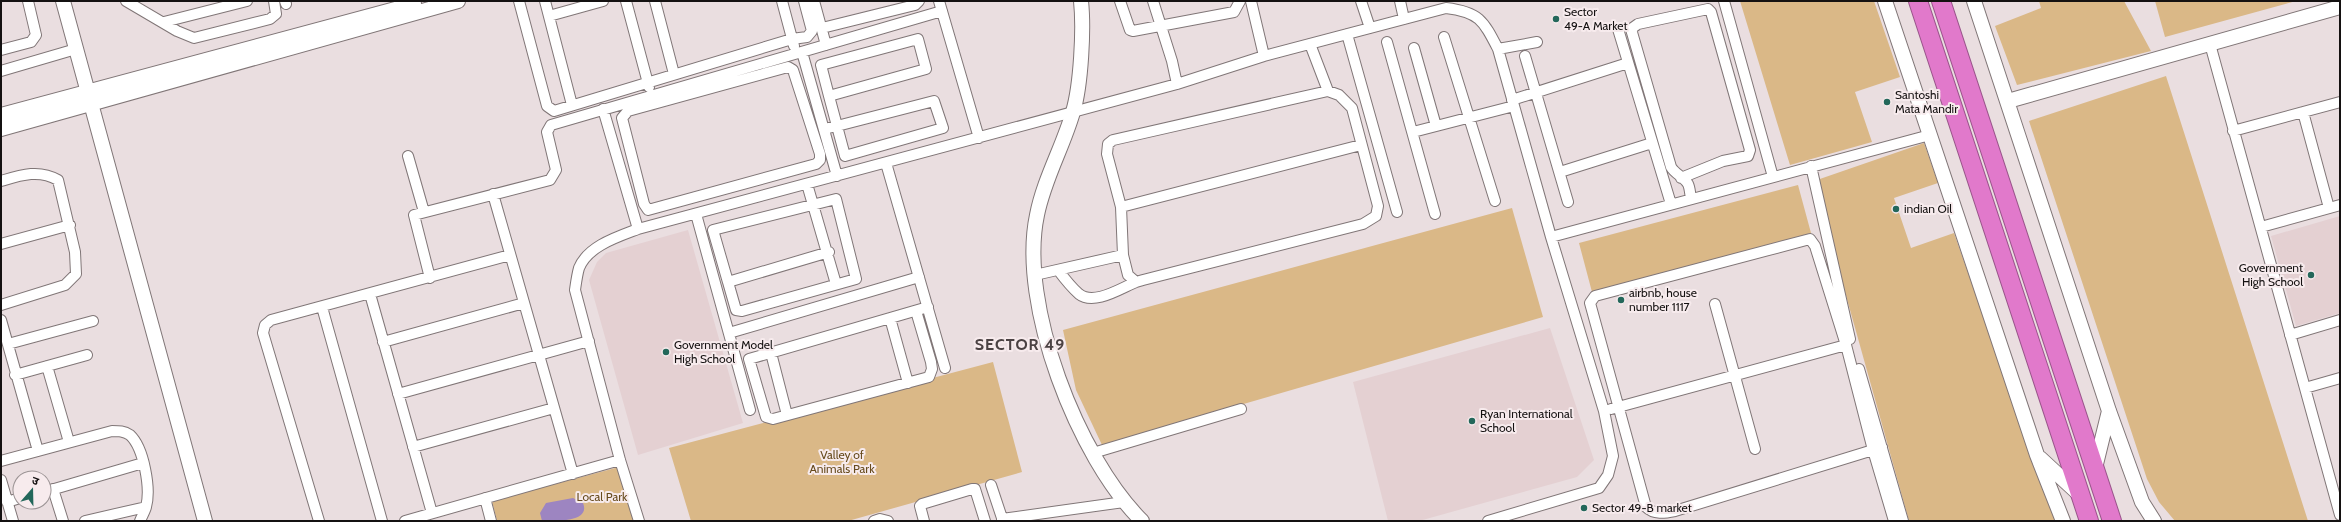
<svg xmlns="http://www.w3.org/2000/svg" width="2341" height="522" font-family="Cabin,'Noto Sans Devanagari',sans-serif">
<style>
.built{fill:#e4d0d2}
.green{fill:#dab887}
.water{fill:#9d85c1}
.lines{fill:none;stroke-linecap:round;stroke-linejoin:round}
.street-casing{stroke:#807677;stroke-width:12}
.secondary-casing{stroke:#807677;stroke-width:16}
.highway-casing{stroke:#99558a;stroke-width:20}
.street{stroke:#fff;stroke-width:10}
.secondary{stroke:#fff;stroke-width:14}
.highway{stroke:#e179cb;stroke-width:18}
.poi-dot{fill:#23675a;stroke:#f7ebed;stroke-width:1.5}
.labels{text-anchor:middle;stroke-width:4;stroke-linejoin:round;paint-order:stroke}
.poi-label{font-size:12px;fill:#141111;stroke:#f7ebed;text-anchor:start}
.park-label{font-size:12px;fill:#674b1d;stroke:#f7ebed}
.district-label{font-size:16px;font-weight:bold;letter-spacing:1px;fill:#4b4243;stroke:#f7ebed}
</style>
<rect width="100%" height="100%" fill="#eadee0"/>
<path class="built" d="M2340,216V313L2296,326L2271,236Z
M688,230L743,423L638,455L589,280L597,262L606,253Z
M1550,328L1594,460L1577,477L1419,521H1388L1353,382Z"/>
<path class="green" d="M1740,1H1874L1900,77L1855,92L1872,142L1790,165Z
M2039,1H2124L2151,51L2017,85L1995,26L2041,8Z
M2155,1H2296L2165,37Z
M2166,76L2308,521H2175L2159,502L2147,479L2029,121Z
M1924,143L1938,183L1894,198L1911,248L1954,233L2055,521H1909L1814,181Z
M1798,185L1811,233L1592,292L1579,243Z
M1512,208L1543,317L1102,445L1076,390L1063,330Z
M993,362L1022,472L848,521H691L669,448Z
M619,467L635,521H497L492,501Z"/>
<path class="water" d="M573,498L583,503C591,522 556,521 542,521L540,513L546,503Z"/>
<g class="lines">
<defs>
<path id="street" d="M126,1L177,31L194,38L270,19L276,14L274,1
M285,1L286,4
M519,1L547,106L554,111L792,39L807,37L812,31L804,1
M545,1L572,105
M626,1L649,87
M655,1L674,74
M782,1L794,46
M814,1L826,45
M939,1L979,138
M1120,1L1130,30L1133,31L1234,12L1240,1
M1153,1L1172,61L1177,84
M1251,1L1264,56
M1361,1L1370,28
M1400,1L1404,19
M1724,1L1773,177
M549,16L603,1
M164,22L247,1
M822,28L915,5L919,1
M1618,29L1671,204
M1347,34L1397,212
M1444,37L1495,201
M1387,42L1435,214
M1310,44L1328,91
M2210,44L2340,515
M1414,48L1436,126
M1498,49L1537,42
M1,50L31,42L36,35L28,1
M802,52L837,176
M1525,56L1568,202
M788,67L793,70L820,154V160L816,164L648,210L644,204L622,118L628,111Z
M1,71L76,49
M1328,91L1339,95L1352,108L1378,206L1376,216L1363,224L1143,280L1136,282L1128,275L1123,255L1121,207L1107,154L1108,144L1113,140Z
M1512,100L1628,63
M603,109L638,229
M2303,112L2329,208
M824,129L837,126L934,101L943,128L845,156L829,96L926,69L918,39L821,65L829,96
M2233,131L2340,102
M1413,132L1514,106
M408,156L424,212
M886,163L945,368
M1811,166L1850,339
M1560,172L1652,143
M1681,178L1723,161L1748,156L1750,150L1711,12L1708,9L1638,24L1631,29L1671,167C1675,174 1684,177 1688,184C1690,188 1690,194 1691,198
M1,181C21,175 39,169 58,180L75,252L76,274L65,285L1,305
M807,184L836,284
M493,194L573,474
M1121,207L1361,145
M696,214L750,410
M2261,227L2340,205
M1551,237L1930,135
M1,244L70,225
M1058,270C1064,278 1071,287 1079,294C1094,306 1121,288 1136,282
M1035,275L1123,255
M430,278L414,215L550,180L556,170L547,132L551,125L942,11
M728,282L736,310L742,311L856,279L836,199L713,230L728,282L829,252
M370,294L432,513
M1715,304L1755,449
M322,307L382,521
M916,311L931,362L932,369L929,377L773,419L766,417L749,359L928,307
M890,318L908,383
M1,320L38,451
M729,333L919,277
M2290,335L2340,320
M383,342L524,303
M8,344L93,321
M1846,345L1815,246L1810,239L1595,296L1590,303L1646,507C1654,515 1665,513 1675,511L1873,450L1894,521
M771,353L787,415
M47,366L69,442
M1859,369L1903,521
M15,375L87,355
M2305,388L2340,378
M398,394L589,341
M1611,409L1846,345L1873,450L1882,447
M413,447L554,408
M1093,453L1241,409
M1,461L112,431C119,431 124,431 130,435C144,448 151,489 146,507C145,511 142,516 140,521
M1,480L13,521
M991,485L1003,521
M53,489L63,521
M44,492L143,463
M485,498L491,521
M7,502L20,498
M1002,519L1124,502
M85,521L146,507
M319,521L263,333L265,325L271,320L510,255
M405,521L620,460
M639,521L620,460L575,290C576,283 577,275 579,268C588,246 617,237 638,229L1177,84L1264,56L1446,8C1479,12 1483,20 1498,49L1551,237L1604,411L1613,456L1608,475L1599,488L1488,521
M874,521L880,519L888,521
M924,521L920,506L922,504L972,489H975L985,521"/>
<path id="secondary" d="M63,1L205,521
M1081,1C1084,29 1081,85 1073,112C1063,147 1044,179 1037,215C1018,304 1078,458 1142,521
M1885,1L2037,455L2063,521
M1974,1L2109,411L2142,502L2154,521
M2008,101L2340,7
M1,115L414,4
M1,129L458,1
M2040,458L2080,495
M2095,468L2109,411"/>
<path id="highway" d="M1918,1L2089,521
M1941,1L2112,521"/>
</defs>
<use href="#street" class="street-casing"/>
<use href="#secondary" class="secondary-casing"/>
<use href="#highway" class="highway-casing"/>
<use href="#street" class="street"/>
<use href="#secondary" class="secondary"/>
<use href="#highway" class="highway"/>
</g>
<g class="poi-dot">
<circle cx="1556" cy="19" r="4"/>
<circle cx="1887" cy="102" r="4"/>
<circle cx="1896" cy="209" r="4"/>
<circle cx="2311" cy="275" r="4"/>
<circle cx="1621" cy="300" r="4"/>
<circle cx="666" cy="352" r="4"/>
<circle cx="1472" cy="421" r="4"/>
<circle cx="1584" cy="508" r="4"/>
</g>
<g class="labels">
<g class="poi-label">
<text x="1564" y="16">Sector<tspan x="1564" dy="14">49-A Market</tspan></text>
<text x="1895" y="99">Santoshi<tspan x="1895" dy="14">Mata Mandir</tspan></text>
<text x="1904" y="213">indian Oil</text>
<text x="2303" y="272" text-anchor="end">Government<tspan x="2303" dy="14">High School</tspan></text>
<text x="1629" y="297">airbnb, house<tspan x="1629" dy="14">number 1117</tspan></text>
<text x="674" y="349">Government Model<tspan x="674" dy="14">High School</tspan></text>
<text x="1480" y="418">Ryan International<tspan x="1480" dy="14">School</tspan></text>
<text x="1592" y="512">Sector 49-B market</text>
</g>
<g class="park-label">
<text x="842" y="459">Valley of<tspan x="842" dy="14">Animals Park</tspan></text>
<text x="602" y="501">Local Park</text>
</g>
<g class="district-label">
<text x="1020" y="350">SECTOR 49</text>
</g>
</g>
<rect width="2341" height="522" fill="none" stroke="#141111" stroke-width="4"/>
<g transform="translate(32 490) rotate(20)"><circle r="19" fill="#f7ebed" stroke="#9c9495"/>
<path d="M0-3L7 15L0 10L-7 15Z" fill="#23675a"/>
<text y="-6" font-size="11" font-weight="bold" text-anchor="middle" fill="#141111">उ</text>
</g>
</svg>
